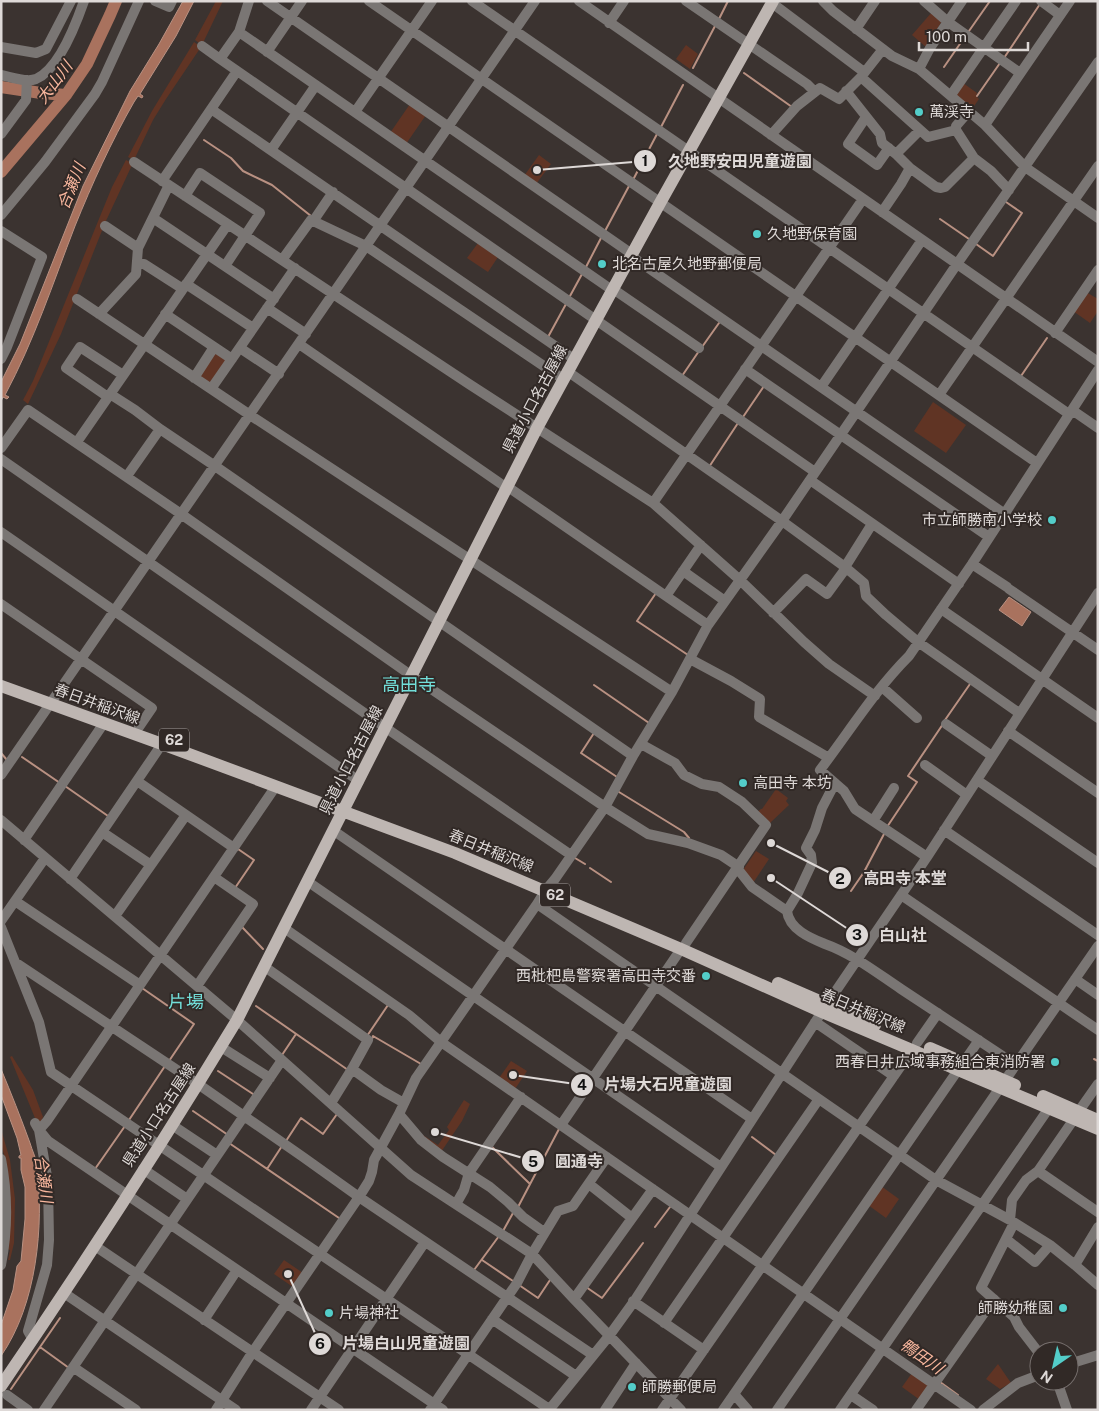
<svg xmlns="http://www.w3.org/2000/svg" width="1099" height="1411" font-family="'Public Sans','Noto Sans JP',sans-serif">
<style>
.green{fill:#603424}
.water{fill:#a9725e;stroke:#b99182}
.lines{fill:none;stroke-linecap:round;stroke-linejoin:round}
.stream{stroke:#b99182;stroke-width:2}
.river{stroke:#a9725e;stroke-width:12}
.minor{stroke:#7a7674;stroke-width:10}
.major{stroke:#beb6b2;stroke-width:12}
.poi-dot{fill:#53cdc9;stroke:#312926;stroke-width:2}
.labels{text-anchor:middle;stroke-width:4;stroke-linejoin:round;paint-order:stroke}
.shield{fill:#312926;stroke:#aaa4a2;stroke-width:1}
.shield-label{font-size:14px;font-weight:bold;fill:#ded9d7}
.poi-label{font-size:15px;fill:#ded9d7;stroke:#312926;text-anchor:start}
.street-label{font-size:15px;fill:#ded9d7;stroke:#312926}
.water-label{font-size:16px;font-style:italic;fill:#f9b79e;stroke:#312926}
.quarter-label{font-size:18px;fill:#72ded9;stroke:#312926}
.leader{fill:none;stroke:#ded9d7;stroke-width:2}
.callout-dot{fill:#ded9d7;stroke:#312926;stroke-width:2}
.mark-label{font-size:15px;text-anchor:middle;font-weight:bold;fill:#111}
.callout-label{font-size:16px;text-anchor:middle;font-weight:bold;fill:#ded9d7;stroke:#312926;stroke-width:4;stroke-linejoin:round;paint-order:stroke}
</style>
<rect width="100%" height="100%" fill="#3b3330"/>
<path class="green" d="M216,1H223L202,45L195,40Z
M932,12L942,21L926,47L912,35Z
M194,42L201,47L166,99L153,120L134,160L128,157L152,111Z
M686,45L698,54L690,69L676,59Z
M963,83L977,93L976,96L979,99L972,109L956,96Z
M410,104L426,115L406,144L390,133Z
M539,155L551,164L536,184L524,176Z
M126,160L132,163V165L105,223L61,334L28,404L23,400L33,381L112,187Z
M478,243L498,257L488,272L467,258Z
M1086,292L1098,299V311L1090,323L1073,311Z
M214,352L227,360L212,383L200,378Z
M933,402L966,425L946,453L914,431Z
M776,789L788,798L786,801L789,805L770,823L757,812L761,809H762Z
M756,851L769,859L753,883L743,870Z
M12,1056L33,1090L43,1117L41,1122L37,1123L10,1057Z
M511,1061L527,1071L515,1089L499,1078Z
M464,1100L470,1104L462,1121L441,1152L421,1137L423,1135L438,1145L449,1130L447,1127Z
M1,1129L10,1160L15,1199L14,1243L10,1260H8L10,1250L7,1249L6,1162L1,1144Z
M881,1186L899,1199L886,1218L868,1205Z
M284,1260L303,1273L293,1287L274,1274Z
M998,1364L1011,1383L1000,1389L986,1379Z
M912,1373L928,1384L920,1400L902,1387Z"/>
<path class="water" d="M183,1H194L176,36L140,94L143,96L142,98L138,96L134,102C111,142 92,184 75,226C53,283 34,341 5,395L9,397L7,399L3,397L1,401V382L20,344L83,186L130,91L159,44Z
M1009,597L1031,612L1022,626L999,610Z
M1,1069C11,1093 21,1118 30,1143C32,1150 36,1158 37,1165C44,1226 37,1304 1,1356V1325L13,1290L17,1266L21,1261L25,1219V1187L21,1170V1158H19V1156L21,1155L17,1138L1,1095Z"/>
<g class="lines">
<path class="stream" d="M719,19L728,1
M969,31L990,1
M1004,58L1040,4
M944,67L964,38
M693,68L715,26
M744,73L792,107
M977,96L1000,63
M661,127L683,85
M204,140L231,158L243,171L272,185L311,216
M634,178L657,134
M940,219L969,239
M605,231L629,186
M976,244L993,256L1022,213L1006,202
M586,267L601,238
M570,296L582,274
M548,337L566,304
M702,347L719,323
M682,376L699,351
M1021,376L1047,338
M743,417L764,386
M709,467L738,423
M656,593L637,621L688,655
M594,685L649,723
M945,720L970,684
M594,733L581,753L617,777
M1,753L7,760
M22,757L60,783
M65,786L108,816
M619,792L684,832L689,838
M887,827L917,782L908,776L943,724
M575,858L585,864
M590,868L611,882
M235,888L254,860L238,849
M851,891L864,872L884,834
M242,927L263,949
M142,988L194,1024L169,1061
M256,1006L348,1070
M367,1036L388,1005
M372,1039L373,1036L421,1064
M282,1055L296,1034
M1094,1059L1098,1061
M218,1071L253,1094
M193,1111L228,1135
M129,1120L165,1066
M752,1137L776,1155
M286,1141L301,1118L323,1134L337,1114
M229,1143L339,1218
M491,1146L529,1183
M95,1169L125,1126
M267,1169L282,1146
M518,1207L559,1129
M655,1227L670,1207
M503,1231L513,1213
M482,1260L513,1281
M474,1270L499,1236
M519,1285L538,1298L550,1280
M586,1287L602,1298L643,1243
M40,1347L69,1368
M940,1382L958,1395
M11,1389L60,1318"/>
<path class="river" d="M1,87L41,93L66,95
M1,172L66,95L87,64L110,15L116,1"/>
<path class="minor" d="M155,1L169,7L172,1
M249,1L239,32L220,59L815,472
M267,1L632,254
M369,1L1037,463
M472,1L1069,414
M579,1L1098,362
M686,1L807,84L815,92
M823,1L833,11L892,56L919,69L985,125L1025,167L1098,218
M924,1L948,22L1020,73
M1041,1L1060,15
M772,3L864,72
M609,23L624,1
M856,29L875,1
M239,32L612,290
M202,46L220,59
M1,47L36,53L46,49L71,1
M267,52L302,1
M919,69L930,48L962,1
M1,75C11,77 26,83 36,79C59,69 76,24 84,1
M861,77L928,137L956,130L974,158L991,171L1009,190
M846,91L880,134L882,143L896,154L910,168L936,187L941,188L945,187L974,158
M951,95L1016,1
M211,109L574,359
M355,112L432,1
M866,117L848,144L877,165L889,148
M985,125L1070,1
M956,130V126L969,111
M1,134L26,100L27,80
M771,135L797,106L820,88L839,99L861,77L883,49
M271,150L316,85
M896,154L920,130
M134,162L469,384L653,503L740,580L804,642L829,664L875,696
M162,181L237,71
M185,196L200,173L260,213L225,266
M882,212L901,184L910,168
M1,215L45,162L95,94L102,82L139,1
M316,217L333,192
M153,218L274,299
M105,226L138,248
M1,231L42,257L7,347L1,359
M631,256L1005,514
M282,260L311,220L366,246L563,379
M137,264H144L183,289
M186,284L253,328
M613,289L699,348
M77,299L250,415L672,692
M267,308L306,334
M99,314L136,274L138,248L169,185
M165,314L232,359
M1055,333L1098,270
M299,344L507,488
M240,348L279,374
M745,369L989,537
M567,371L782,521L845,567L864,583L866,596L886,615L918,642L1019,713
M194,378L214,347
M821,387L922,240
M211,389L295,268
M110,394L135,410L160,429
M939,395L1098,166
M108,397L66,368L80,347L123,375
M1072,410L1098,428
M77,442L228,224
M1,448L28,410L181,514L412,676L605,807L648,834L688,843L721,855L739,867
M1,459L386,728L571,855
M127,476L160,429L215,466L633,756
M810,480L959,584
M508,487L708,625
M653,503L863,199
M1,532L359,781
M972,564L1007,587
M845,567L872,524
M683,571L725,601
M1009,589L1098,650
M666,596L701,545
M1,604L152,708L139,727
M941,609L1098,718
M773,613L806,579L827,594L846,568
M690,659L731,681L760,699L759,717L829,758
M882,687L917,718
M946,724L992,756
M1008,731L1098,793
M641,744L675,763L684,775L702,784L719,787L742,802L766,825L686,943
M925,765L967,795
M1,775L535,1
M977,780L1098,863
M137,781L234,848
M276,786L47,1121L39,1130L48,1141L443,1410
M1,820L237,1020L411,1175L532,1254L574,1299L681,1410
M873,821L894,788
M944,830L1098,935
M334,831L752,1119
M102,832L151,865
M24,840L104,723
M927,857L855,809L844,791L820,770C849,732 875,690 909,656L972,564L1098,370
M737,868L752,887L787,911C789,929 810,938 825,944C853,954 877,973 901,989C939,1014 978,1040 1016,1065
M70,879L162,744
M307,881L721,1167
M901,895L1098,1030
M15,901L140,985
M537,904L936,1180L1010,1220L1050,1245L1075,1265L1098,1285
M787,911L798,893L812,863L811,855L806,848L815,830L822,808L835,783
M115,916L186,815
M1,921L45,858
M1,927L39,1022L51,1072L549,1409
M284,928L409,1015L441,1042L971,1410
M16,963L198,1084L303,1157L359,1197L593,1355
M265,967L368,1040L352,1069L331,1103
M1075,979L1098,995
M197,986L253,904L214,877
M815,1022L894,1076
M917,1043L938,1013
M221,1047L270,1078
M963,1063L979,1040
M352,1069L381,1090L404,1103
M1079,1111L1098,1084
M399,1114L421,1140L443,1157L490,1187L508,1202L523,1217L544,1232
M172,1125L217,1155
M561,1125L681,949
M1,1159C8,1195 8,1229 1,1265
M143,1169L187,1199
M1038,1171L1098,1212
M589,1184L632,1218
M456,1204L464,1190L469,1173L521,1097
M1010,1220L1012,1200L1026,1180L1038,1171L1074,1119
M1014,1223L981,1288L1014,1317L1019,1327L1039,1353
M1006,1239L1035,1262L1050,1245
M95,1246L339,1410
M1075,1265L1098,1227
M64,1293L236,1410
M574,1299L653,1189
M633,1301L704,1350
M492,1319L576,1376
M204,1320L237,1270
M664,1323L819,1099
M33,1340L28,1331L47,1265L49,1240L48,1182L39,1130L35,1123
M1069,1364L1098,1355
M73,1367L136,1410
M1057,1381L1067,1410
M734,1394L748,1410
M7,1395L28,1410
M851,1395L873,1410
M44,1410L282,1060
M216,1410L252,1353L359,1197L369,1181L372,1172L374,1160L399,1114L416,1078L537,904L545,891L555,879L605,807L633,756L672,692L708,625L782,521L957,264L1098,62
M311,1410L425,1242
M430,1410L517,1283L532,1254L558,1211L573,1206L607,1157
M549,1410L609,1336L635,1300L827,1004L927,857L1098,593
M605,1410L636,1363
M662,1410L912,1050
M723,1410L958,1070
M777,1410L1098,946
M840,1410L1049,1108
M916,1410L994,1299
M983,1410L1018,1383L1039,1375"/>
<path class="major" d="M1,686L162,744L455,853L681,949L822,1012L912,1050L958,1070L1098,1129
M778,983L875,1025
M930,1048L1015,1085
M1043,1096L1098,1120
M1,1386C83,1266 162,1144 237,1020L537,428L660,203L773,1"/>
</g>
<g class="poi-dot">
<circle cx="919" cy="112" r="5"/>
<circle cx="757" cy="234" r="5"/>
<circle cx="602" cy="264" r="5"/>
<circle cx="1052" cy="520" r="5"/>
<circle cx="743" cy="783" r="5"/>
<circle cx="706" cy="976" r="5"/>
<circle cx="1055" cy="1062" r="5"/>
<circle cx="1063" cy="1308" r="5"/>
<circle cx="329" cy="1313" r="5"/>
<circle cx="632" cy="1387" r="5"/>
</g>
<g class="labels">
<g class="shield">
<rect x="159" y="728.5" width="30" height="23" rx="4"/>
<rect x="540" y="883.5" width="30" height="23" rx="4"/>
</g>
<g class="shield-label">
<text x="174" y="745">62</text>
<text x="555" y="900">62</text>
</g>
<g class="poi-label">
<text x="929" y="117">萬渓寺</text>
<text x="767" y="239">久地野保育園</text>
<text x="612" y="269">北名古屋久地野郵便局</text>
<text x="1042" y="525" text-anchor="end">市立師勝南小学校</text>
<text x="753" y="788">高田寺 本坊</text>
<text x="696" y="981" text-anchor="end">西枇杷島警察署高田寺交番</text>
<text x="1045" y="1067" text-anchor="end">西春日井広域事務組合東消防署</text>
<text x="1053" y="1313" text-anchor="end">師勝幼稚園</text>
<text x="339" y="1318">片場神社</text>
<text x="642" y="1392">師勝郵便局</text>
</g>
<g class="street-label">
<text transform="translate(535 399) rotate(-62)" y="5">県道小口名古屋線</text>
<text transform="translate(97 704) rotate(20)" y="5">春日井稲沢線</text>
<text transform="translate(351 760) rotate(-63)" y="5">県道小口名古屋線</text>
<text transform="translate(491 851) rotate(22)" y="5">春日井稲沢線</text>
<text transform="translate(863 1011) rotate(23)" y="5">春日井稲沢線</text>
<text transform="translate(159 1115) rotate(-57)" y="5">県道小口名古屋線</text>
</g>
<g class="water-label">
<text transform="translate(54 82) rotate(-53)" y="6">大山川</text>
<text transform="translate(71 186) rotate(-68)" y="6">合瀬川</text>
<text transform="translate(44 1179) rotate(82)" y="6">合瀬川</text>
<text transform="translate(922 1356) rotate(35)" y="6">鴨田川</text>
</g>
<g class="quarter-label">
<text x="409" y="691">高田寺</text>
<text x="186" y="1008">片場</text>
</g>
</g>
<path class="leader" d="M537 170L645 161M771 843L840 878M771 878L857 935M513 1075L582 1085M435 1132L533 1161M288 1274L320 1344"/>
<g class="callout-dot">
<circle cx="537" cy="170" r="5"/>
<circle cx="771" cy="843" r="5"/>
<circle cx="771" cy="878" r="5"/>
<circle cx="513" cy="1075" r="5"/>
<circle cx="435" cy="1132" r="5"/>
<circle cx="288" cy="1274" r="5"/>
<circle cx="645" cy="161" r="12"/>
<circle cx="840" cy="878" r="12"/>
<circle cx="857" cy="935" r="12"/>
<circle cx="582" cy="1085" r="12"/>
<circle cx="533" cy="1161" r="12"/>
<circle cx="320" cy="1344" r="12"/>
</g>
<g class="mark-label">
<text x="645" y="166">1</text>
<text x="840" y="884">2</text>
<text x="857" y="940">3</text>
<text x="582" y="1090">4</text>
<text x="533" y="1167">5</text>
<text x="320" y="1349">6</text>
</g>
<g class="callout-label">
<text x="740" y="167">久地野安田児童遊園</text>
<text x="905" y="884">高田寺 本堂</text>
<text x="903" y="941">白山社</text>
<text x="668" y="1090">片場大石児童遊園</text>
<text x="579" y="1167">圓通寺</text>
<text x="406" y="1349">片場白山児童遊園</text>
</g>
<rect width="1099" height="1411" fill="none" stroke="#ded9d7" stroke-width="5"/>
<g transform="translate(1054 1366) rotate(214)"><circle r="24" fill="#312926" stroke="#766f6d"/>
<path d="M0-4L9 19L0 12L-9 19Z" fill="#53cdc9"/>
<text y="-8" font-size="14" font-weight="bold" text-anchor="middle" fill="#ded9d7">N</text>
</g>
<path d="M919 42v8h109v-8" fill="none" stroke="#ded9d7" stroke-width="2.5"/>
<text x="926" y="42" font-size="15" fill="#ded9d7" stroke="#312926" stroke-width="4" paint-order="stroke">100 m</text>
</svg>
